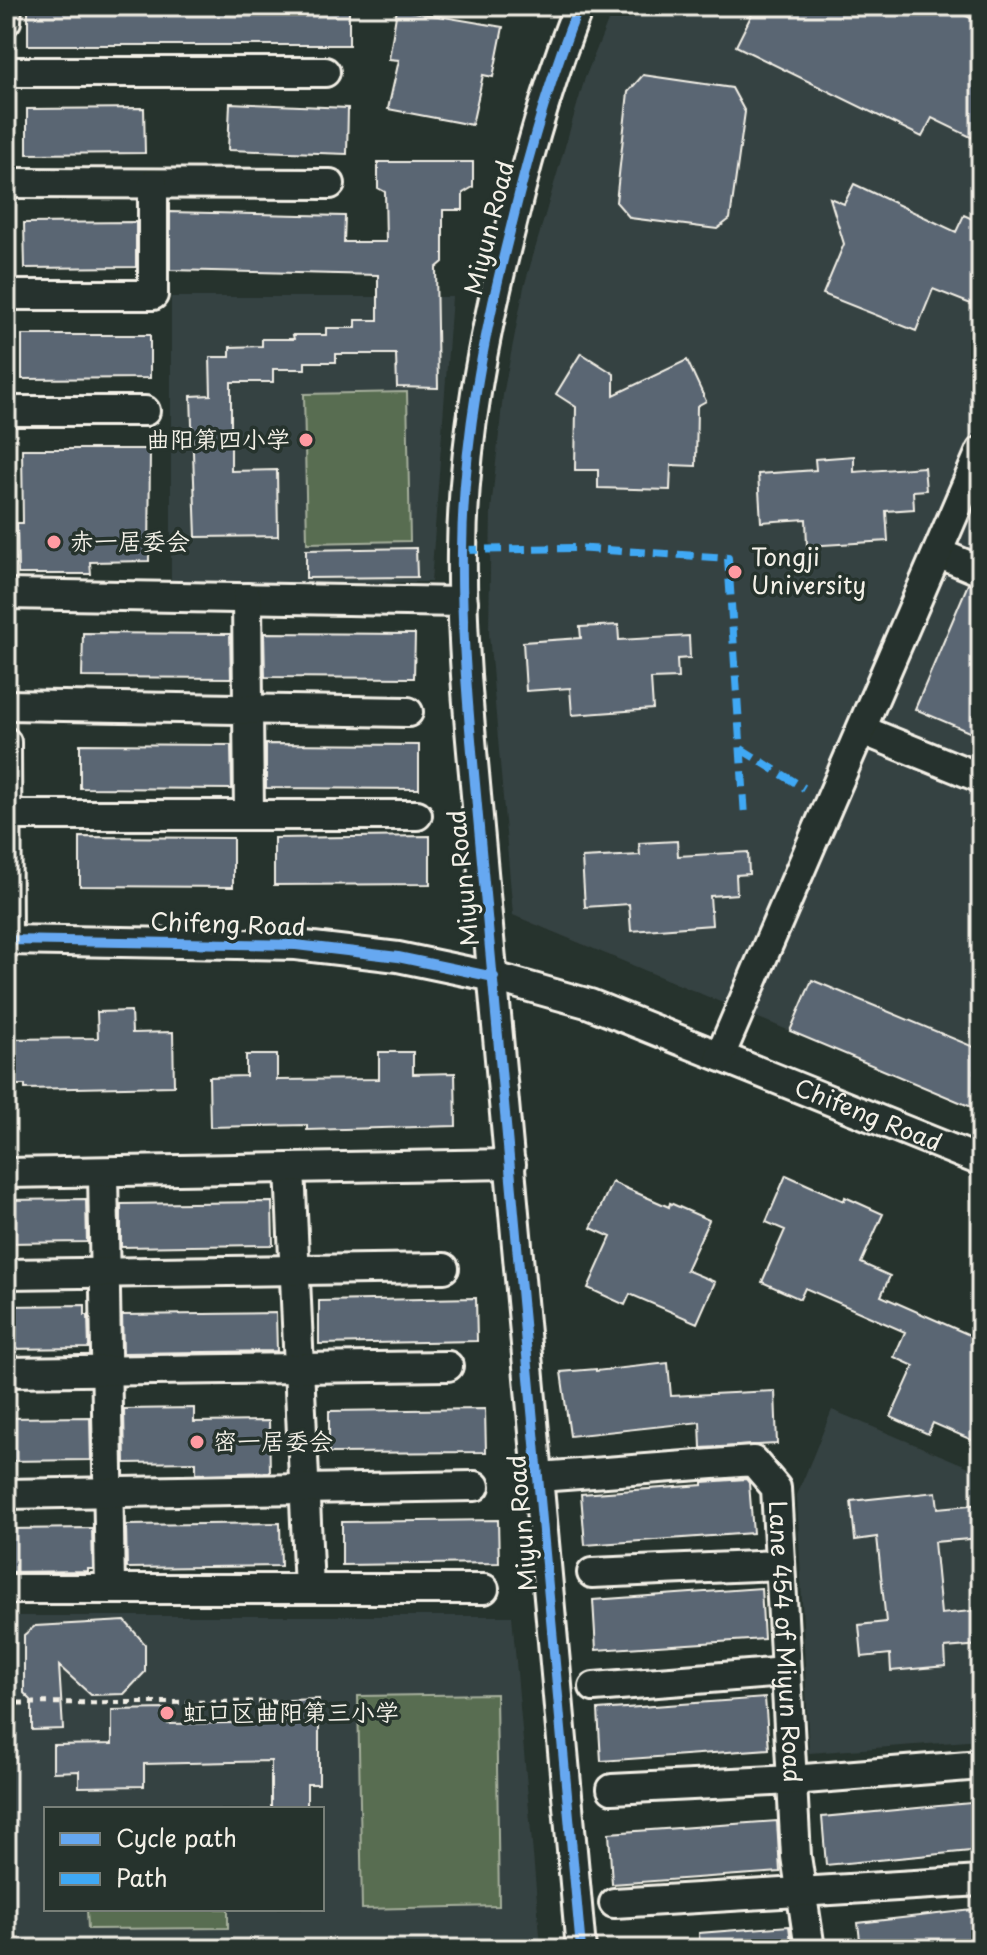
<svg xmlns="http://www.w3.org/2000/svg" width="987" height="1955" font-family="'Playpen Sans','LXGW WenKai TC',sans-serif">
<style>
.built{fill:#364242;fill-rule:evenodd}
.green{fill:#586d51;stroke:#a6af9c;stroke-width:2}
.building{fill:#5a6673;stroke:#f4f1e8;stroke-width:2}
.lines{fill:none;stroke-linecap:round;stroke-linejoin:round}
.minor-casing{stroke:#f4f1e8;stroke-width:34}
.path{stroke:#f4f1e8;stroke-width:5;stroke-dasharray:6 6;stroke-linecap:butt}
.minor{stroke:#26332d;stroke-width:28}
.quiet{stroke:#3fa9f5;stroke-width:8;stroke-dasharray:16 8;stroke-linecap:butt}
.cycleway-casing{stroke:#26332d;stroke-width:15}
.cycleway{stroke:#66a8f1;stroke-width:10}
.poi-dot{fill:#ff9aa2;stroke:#26332d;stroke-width:3}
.labels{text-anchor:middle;stroke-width:7;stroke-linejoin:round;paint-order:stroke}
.street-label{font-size:24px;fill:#f4f1e8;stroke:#26332d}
.poi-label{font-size:24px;fill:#f4f1e8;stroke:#26332d;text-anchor:start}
</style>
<rect width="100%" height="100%" fill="#26332d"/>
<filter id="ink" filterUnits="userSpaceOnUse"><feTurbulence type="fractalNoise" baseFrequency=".0125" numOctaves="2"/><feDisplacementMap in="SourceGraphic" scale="16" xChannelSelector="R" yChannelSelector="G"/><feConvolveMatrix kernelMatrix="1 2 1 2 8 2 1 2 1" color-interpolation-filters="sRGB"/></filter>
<g filter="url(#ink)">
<path class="built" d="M614,6H981V1111L513,915L489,633L491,511L503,395L524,287L585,78Z
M171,297H452L431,582L171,584Z
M832,1410L981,1472V1740L809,1753L797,1495Z
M6,1616H512L541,1946H521V1949H6ZM46,1809H322V1909H46Z"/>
<path class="green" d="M407,392L410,541L307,543L304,394Z
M496,1694L499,1906L362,1909L358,1696Z
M87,1909H228V1928L88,1929Z"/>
<path class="building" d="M28,6H349V45H28Z
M756,6H946L981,23V142L932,118L922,137L736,46Z
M397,9L503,27L493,77L483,75L472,125L388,109L399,60L389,59Z
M643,75L732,88L745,112L730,219L717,229L630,218L616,202L628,92Z
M230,103L348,108L347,154L228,150Z
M144,108L145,153L27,154V109Z
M378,162H473V187L463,193V210H443V262L436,268L438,388L397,387L396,354H336V362H305V369H273V382H231V471L277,470L278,536L196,537L191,396L211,395L210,357H230V347L262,346V339H294L293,335H326V328H356V320H378V275L170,270V212L345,216L344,242H386L385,192L378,188Z
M854,184L956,232L964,215L981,223V308L933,289L916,331L823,294L844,244L830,198L844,204Z
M136,222V267L25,268L24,223Z
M22,335H150V378L22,379Z
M581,353L614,374V395L687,360L706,401L697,406L696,466L671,465L670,490L598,488V470H575L576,407L556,394Z
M22,449H150L149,561L90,562L91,574H18L17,523H23Z
M854,456V472L924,467L926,490L913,491L914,509L886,511L888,541L807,546L806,519L761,522L758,474L816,470L815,459Z
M416,548L417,577L306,578V550Z
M968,584L981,588V737L915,709Z
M618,625L619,640L689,636L690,658L677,659L678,678L651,679L653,709L572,715L570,688L526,691L523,642L581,638L580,627Z
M83,633L230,634L231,678L82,677Z
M264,633L415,634L414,678L265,677Z
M80,744L231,745L232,789L80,788Z
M266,744L419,745V789L266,788Z
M430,836V884L274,885V838Z
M80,837L233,838V887L80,886Z
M677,841L678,856L748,852L749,874L736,875L737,894L710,896L712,925L631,931L629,904L585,907L582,858L640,855L639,843Z
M812,980L981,1050L974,1073L981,1075V1111L790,1031Z
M131,1011L132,1033L173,1032L174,1086L25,1089V1085H6V1039L98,1038L97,1012Z
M379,1052H413V1074L455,1073L456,1126L307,1130V1125L210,1127L209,1077L246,1076V1055H277V1080L379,1079Z
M786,1175L844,1201L845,1197L883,1214L861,1263L890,1276L881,1296L981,1340V1444L933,1423L928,1434L891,1417L914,1366L894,1357L905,1332L805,1288L800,1299L762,1282L785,1230L766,1222Z
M612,1182L669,1207L670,1203L709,1220L686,1270L715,1282L697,1323L630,1294L625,1305L588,1288L611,1237L591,1228Z
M86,1199L87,1242L6,1243V1200Z
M272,1202L273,1245L121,1247V1204Z
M476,1298L477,1341L319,1344V1301Z
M85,1305V1315H88L89,1348L6,1349V1306Z
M276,1313L277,1351L123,1353L122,1315Z
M668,1363L671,1396L775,1391L777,1444L701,1448L700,1422L570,1436L561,1372L596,1369V1371Z
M194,1408V1422L269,1421L270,1472L196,1474V1462L125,1463L124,1409Z
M485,1409L486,1452L329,1453V1411Z
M90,1417L91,1460L6,1461V1418Z
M746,1479L749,1483L753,1533L585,1545L581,1494L703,1485V1482Z
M936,1492L938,1508L981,1504V1538L934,1542L941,1614L981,1610V1645L945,1648L946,1666L891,1671L890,1654L862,1657L859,1625L886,1622L877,1537L855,1540L851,1501Z
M498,1520L499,1563L342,1565V1522Z
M280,1523L281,1566L127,1568L126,1525Z
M92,1528L93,1569H88V1571L6,1572V1529Z
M761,1588L764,1639L596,1650L593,1600Z
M125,1621L145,1644V1672L124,1694L91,1695L59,1666L63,1729L32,1730V1701L24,1693V1635L35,1626Z
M765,1698L769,1749L601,1761L598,1710Z
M319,1699V1784H307V1809H271V1761L144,1764V1786L79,1787V1771L53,1772V1745L112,1744V1710L167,1709L168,1724L289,1722V1700Z
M981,1802V1850L826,1865L822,1817Z
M777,1821L780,1872L612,1884L609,1833Z
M981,1909V1949H861L858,1923Z
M789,1926L792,1949H700L699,1933Z"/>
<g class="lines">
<defs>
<g id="minor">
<path d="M579,6C550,77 529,152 511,227C484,333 463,441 462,551C461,618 466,685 472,751L581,1949"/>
<path d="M6,21L7,6"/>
<path d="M6,72H325"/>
<path d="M6,183L330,184"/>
<path d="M6,295H153V184"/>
<path d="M6,411H145"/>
<path d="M938,553L981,571"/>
<path d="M6,594L463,602"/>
<path d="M247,598L249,815"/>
<path d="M6,705L408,712"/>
<path d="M862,730L981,778"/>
<path d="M6,742L7,940"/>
<path d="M6,815H417"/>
<path id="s1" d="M6,940L296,945L398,957L494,977L590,1004L981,1161"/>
<path d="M720,1056L981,451"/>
<path d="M290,1168L309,1589"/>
<path d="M103,1172L110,1589"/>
<path d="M6,1173L511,1164"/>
<path d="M6,1274L444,1268"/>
<path d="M6,1372L448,1366"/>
<path id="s2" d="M539,1477L753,1461L776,1488L796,1856L810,1949"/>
<path d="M6,1494L475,1486"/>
<path d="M592,1573L779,1565"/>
<path d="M6,1589H484"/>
<path d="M594,1687L785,1672"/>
<path d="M612,1789L792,1780L981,1765"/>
<path d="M614,1903L981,1881"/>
</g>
</defs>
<use href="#minor" class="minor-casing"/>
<path class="path" d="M6,1703L276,1702"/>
<use href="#minor" class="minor"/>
<path class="quiet" d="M462,550L576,548L728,558L745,817
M741,749L804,788"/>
<defs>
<path id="cycleway" d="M579,6C550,77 529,152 511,227C484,333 463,441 462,551C461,618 466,685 472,751L581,1949
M6,940L296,945L398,957L494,977"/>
</defs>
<use href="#cycleway" class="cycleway-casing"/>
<use href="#cycleway" class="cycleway"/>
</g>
</g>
<g class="poi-dot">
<circle cx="306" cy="440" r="8"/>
<circle cx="54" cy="542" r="8"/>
<circle cx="735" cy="572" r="8"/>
<circle cx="197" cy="1442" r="8"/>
<circle cx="167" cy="1713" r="8"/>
</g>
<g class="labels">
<g class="street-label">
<text transform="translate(490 228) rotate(-76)" y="8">Miyun Road</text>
<text transform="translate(464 878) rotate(-96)" y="8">Miyun Road</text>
<text transform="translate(228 925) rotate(2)" y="8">Chifeng Road</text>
<text dy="8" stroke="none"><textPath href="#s1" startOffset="890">Chifeng Road</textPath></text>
<text transform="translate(523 1523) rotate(-95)" y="8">Miyun Road</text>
<text dy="8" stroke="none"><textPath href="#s2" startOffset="404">Lane 454 of Miyun Road</textPath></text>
</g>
<g class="poi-label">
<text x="290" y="448" text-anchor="end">曲阳第四小学</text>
<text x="70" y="550">赤一居委会</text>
<text x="751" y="566">Tongji<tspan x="751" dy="28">University</tspan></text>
<text x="213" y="1450">密一居委会</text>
<text x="183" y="1721">虹口区曲阳第三小学</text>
</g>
</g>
<rect width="987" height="1955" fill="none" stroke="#26332d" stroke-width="32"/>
<rect x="16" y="16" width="955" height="1923" fill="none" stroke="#f4f1e8" stroke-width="3" filter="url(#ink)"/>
<rect x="44" y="1807" width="280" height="104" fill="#26332d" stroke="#787f78" stroke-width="2"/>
<rect x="60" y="1833" width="40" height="12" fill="#66a8f1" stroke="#787f78" stroke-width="2"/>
<text x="116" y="1847" font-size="24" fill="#f4f1e8">Cycle path</text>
<rect x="60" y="1873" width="40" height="12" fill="#3fa9f5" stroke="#787f78" stroke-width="2"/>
<text x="116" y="1887" font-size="24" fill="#f4f1e8">Path</text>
</svg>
